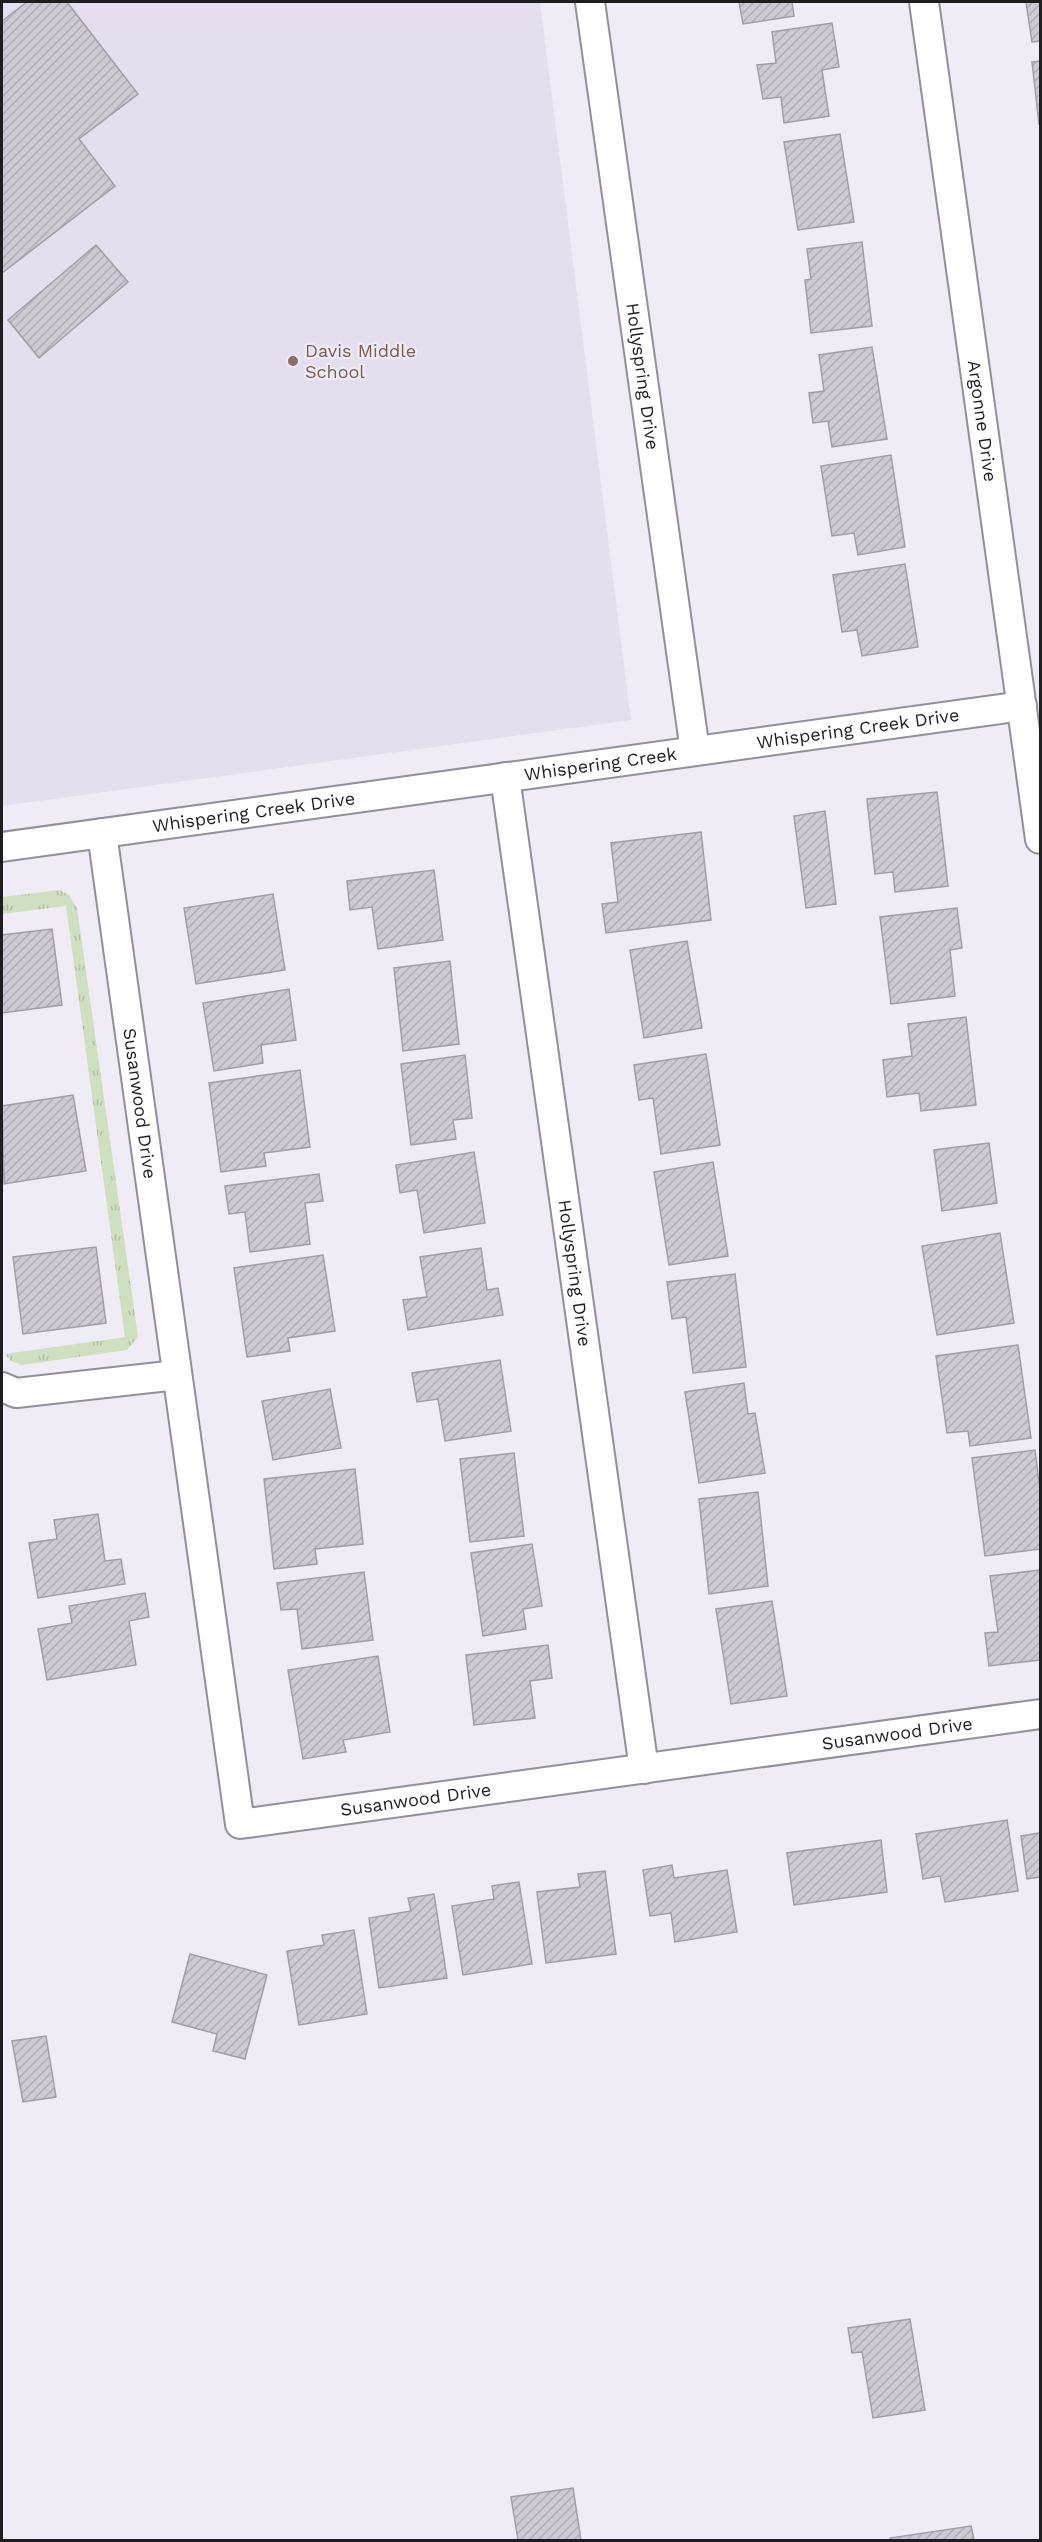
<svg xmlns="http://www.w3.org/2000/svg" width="1042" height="2542" font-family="'Work Sans',sans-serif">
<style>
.built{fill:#e4deef}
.grass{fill:url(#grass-tufts)}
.building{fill:url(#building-hatch);stroke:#a09ea6;stroke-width:1.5}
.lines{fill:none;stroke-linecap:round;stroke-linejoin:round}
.street-casing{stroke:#928f98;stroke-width:32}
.street{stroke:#fff;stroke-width:28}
.education-dot{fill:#8d6e63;stroke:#efecf5;stroke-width:2}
.labels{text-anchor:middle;stroke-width:4.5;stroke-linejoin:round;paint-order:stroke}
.education-label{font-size:18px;fill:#785e54;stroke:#efecf5;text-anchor:start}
.street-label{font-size:18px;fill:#1e1d20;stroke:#efecf5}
</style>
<defs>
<pattern id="grass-tufts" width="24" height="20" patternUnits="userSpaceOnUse" patternTransform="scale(1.5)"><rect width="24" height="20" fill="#cee0bf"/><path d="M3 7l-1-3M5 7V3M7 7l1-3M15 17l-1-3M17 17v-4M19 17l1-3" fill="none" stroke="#b0c0a4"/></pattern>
<pattern id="building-hatch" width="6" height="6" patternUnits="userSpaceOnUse" patternTransform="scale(1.5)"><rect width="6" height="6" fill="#cdcad4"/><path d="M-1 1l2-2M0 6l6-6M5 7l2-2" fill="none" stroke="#b0adb6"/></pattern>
</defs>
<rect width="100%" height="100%" fill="#efecf5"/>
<path class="built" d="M2,2H540L631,720L2,806Z"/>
<path class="grass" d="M60,890L69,895L77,908L138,1337L127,1350L22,1365L11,1361L5,1354L125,1337L66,906L2,914V897Z"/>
<path class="building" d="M27,2H67L138,94L79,139L115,186L2,273V21Z
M739,2H792L794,16L743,24Z
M1026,2H1040V41L1032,42Z
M832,23L839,67L822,70L829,116L784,123L781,97L763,99L757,65L776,63L772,32Z
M1040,61V124H1039L1032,62Z
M840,134L854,222L798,230L784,142Z
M862,242L872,326L811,333L805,280L811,279L807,249Z
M96,245L128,282L39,358L8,320Z
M872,347L887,439L832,447L828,421L813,423L809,393L824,391L819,355Z
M891,455L905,547L858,555L854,533L832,536L821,466Z
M905,564L918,647L862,656L857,630L842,632L833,575Z
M937,792L948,886L895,892L893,872L875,874L867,799Z
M825,811L836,904L806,908L794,816Z
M701,832L711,920L606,933L602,904L618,902L611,843Z
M434,870L443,940L378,949L372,907L350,910L347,881Z
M273,894L285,970L196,984L184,908Z
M957,908L962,948L950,950L955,996L891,1004L880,917Z
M52,929L62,1005L2,1013V935Z
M687,941L702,1028L644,1038L630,950Z
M450,961L459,1044L403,1051L394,968Z
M289,989L296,1040L261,1045L263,1063L214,1071L203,1003Z
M966,1017L976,1105L921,1111L919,1093L887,1097L883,1060L912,1056L908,1024Z
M706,1054L720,1145L661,1154L653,1098L639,1100L634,1065Z
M465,1055L472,1118L453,1120L456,1139L411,1145L401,1064Z
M300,1070L310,1147L264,1153L266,1166L221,1172L209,1083Z
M73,1095L86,1171L4,1184L2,1106Z
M989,1143L997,1203L942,1211L934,1150Z
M474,1152L485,1223L424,1233L417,1190L400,1193L396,1165Z
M713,1162L728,1256L669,1265L654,1172Z
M319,1174L323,1201L305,1203L310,1244L250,1252L245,1212L229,1214L225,1186Z
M1000,1233L1014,1323L937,1335L922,1246Z
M96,1247L106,1323L23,1334L13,1257Z
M481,1248L487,1290L498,1288L503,1315L408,1330L403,1300L427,1297L420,1257Z
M323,1255L335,1331L288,1338L290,1351L247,1357L234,1268Z
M735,1274L746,1367L693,1373L686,1317L672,1319L667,1282Z
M1018,1345L1031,1438L970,1446L968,1431L947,1433L936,1356Z
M500,1360L511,1431L445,1441L438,1399L417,1402L412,1373Z
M744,1383L748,1414L755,1413L765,1473L699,1483L685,1392Z
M330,1389L341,1448L273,1460L262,1401Z
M1035,1450L1040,1491V1549L985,1556L972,1458Z
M514,1453L524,1536L470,1542L460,1459Z
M355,1469L363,1544L315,1549L317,1564L274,1569L264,1479Z
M758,1492L768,1586L709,1594L699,1499Z
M98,1514L105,1561L121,1559L125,1584L38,1598L29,1543L57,1539L54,1520Z
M532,1544L542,1606L523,1609L526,1629L483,1636L471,1553Z
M1040,1570V1660L989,1666L985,1633L998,1632L990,1576Z
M364,1572L373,1640L302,1649L297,1609L281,1610L277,1583Z
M145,1593L149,1617L129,1621L136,1665L47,1680L38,1629L72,1623L69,1606Z
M772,1601L787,1696L731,1704L716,1609Z
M548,1645L552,1678L530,1681L535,1718L474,1725L466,1655Z
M378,1656L390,1732L343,1740L346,1752L303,1759L288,1670Z
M1007,1820L1018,1891L945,1902L940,1876L923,1879L916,1834Z
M1040,1833V1877L1027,1879L1021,1836Z
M881,1840L887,1892L794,1905L787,1853Z
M672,1865L674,1878L727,1870L737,1932L675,1942L671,1913L650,1916L643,1870Z
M605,1871L616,1954L546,1963L537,1892L580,1887L578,1874Z
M519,1882L532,1964L463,1975L452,1906L494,1899L492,1886Z
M434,1894L447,1978L379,1988L369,1918L411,1911L408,1898Z
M354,1930L367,2014L299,2025L287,1951L324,1945L322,1935Z
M190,1954L267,1975L245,2059L213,2051L217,2034L172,2022Z
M46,2036L56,2097L23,2102L12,2041Z
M910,2319L925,2410L873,2418L862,2352L852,2353L848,2328Z
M573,2488L581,2540H518L511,2497Z
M971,2526L974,2540H891L890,2538Z"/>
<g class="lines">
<defs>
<g id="street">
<path id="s1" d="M590,2L695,751"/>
<path id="s2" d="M924,2L1040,839"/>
<path id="s3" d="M505,777L644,1769"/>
<path id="s4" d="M102,833L240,1824L1040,1714"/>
<path id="s5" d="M2,847L1022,706"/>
<path d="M2,1387L16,1393L177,1375"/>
</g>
</defs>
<use href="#street" class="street-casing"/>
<use href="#street" class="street"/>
</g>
<circle class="education-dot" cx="293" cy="361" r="6"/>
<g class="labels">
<g class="education-label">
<text x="305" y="357">Davis Middle<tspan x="305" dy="21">School</tspan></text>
</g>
<g class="street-label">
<text dy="6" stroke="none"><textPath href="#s1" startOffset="378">Hollyspring Drive</textPath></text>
<text dy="6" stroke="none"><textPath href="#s2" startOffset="423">Argonne Drive</textPath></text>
<text dy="6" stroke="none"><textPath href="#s5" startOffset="864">Whispering Creek Drive</textPath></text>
<text dy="6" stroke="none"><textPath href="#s5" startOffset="604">Whispering Creek</textPath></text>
<text dy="6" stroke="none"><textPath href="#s5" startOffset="254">Whispering Creek Drive</textPath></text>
<text dy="6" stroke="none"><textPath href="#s4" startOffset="273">Susanwood Drive</textPath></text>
<text dy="6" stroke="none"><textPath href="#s3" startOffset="501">Hollyspring Drive</textPath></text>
<text dy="6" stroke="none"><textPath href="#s4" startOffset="1664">Susanwood Drive</textPath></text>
<text dy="6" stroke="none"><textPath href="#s4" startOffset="1178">Susanwood Drive</textPath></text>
</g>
</g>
<rect width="1042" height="2542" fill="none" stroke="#1e1d20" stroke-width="6"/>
</svg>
